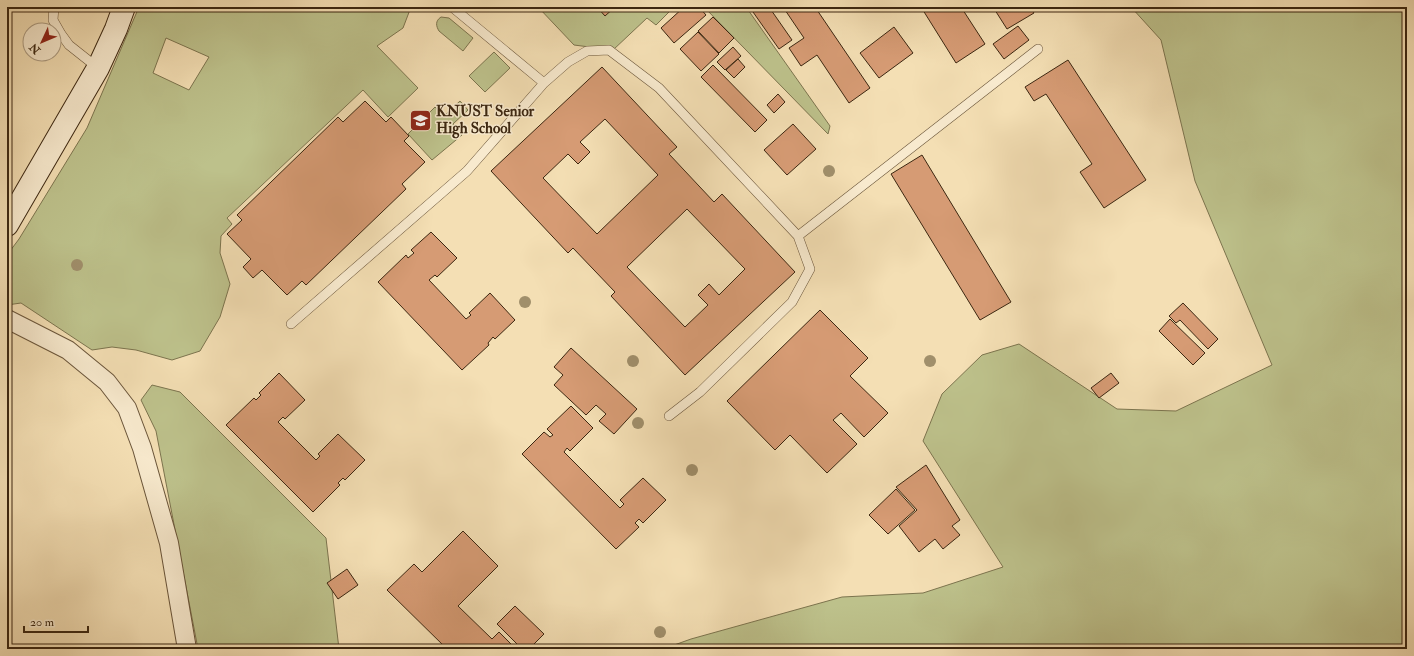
<svg xmlns="http://www.w3.org/2000/svg" width="1414" height="656" font-family="'IM FELL Double Pica',serif">
<style>
.green{fill:#bdc18b;stroke:#7c744e;fill-rule:evenodd}
.building{fill:#d69b74;stroke:#3c2711;fill-rule:evenodd}
.lines{fill:none;stroke-linecap:round;stroke-linejoin:round}
.lane-casing{stroke:#6a553a;stroke-width:10}
.street-casing{stroke:#6a553a;stroke-width:20}
.secondary-casing{stroke:#3c2711;stroke-width:24}
.lane{stroke:#f8eace;stroke-width:9}
.street{stroke:#f8eace;stroke-width:18}
.secondary{stroke:#f8eace;stroke-width:22}
.tree{fill:#a08f6b}
.labels{text-anchor:middle;stroke-width:3;stroke-linejoin:round;paint-order:stroke}
.poi-label{font-size:15px;font-weight:bold;fill:#3c2711;stroke:#f8eace;text-anchor:start}
</style>
<rect width="100%" height="100%" fill="#f4dfb4"/>
<filter id="stains"><feTurbulence type="fractalNoise" baseFrequency=".005" numOctaves="4"/><feColorMatrix values="0 0 0 0 .2 0 0 0 0 .09 0 0 0 0 .02 0 0 0 .5 -.17"/></filter>
<radialGradient id="worn" r=".72"><stop offset=".6" stop-color="#630" stop-opacity="0"/><stop offset="1" stop-color="#630" stop-opacity=".3"/></radialGradient>
<path class="green" d="M139,7H411L403,28L377,46L418,88L388,117L363,90L227,218L232,224L221,236L220,253L230,284L220,317L200,351L172,360L136,350L112,347L92,350L21,303L7,305V255L19,239L87,128ZM166,38L209,57L189,90L153,73Z
M538,7H674L656,25L647,18L613,50L574,45Z
M704,7H746L830,126L828,134Z
M1131,7H1407V649H663L691,639L842,597L923,593L1003,567L923,441L942,394L982,355L1019,344L1117,409L1176,411L1272,365L1195,181L1161,40Z
M441,17L449,18L473,38L463,51L439,31C436,26 435,21 441,17Z
M494,52L510,68L485,92L469,76Z
M460,101L468,110L453,124L462,135L432,160L408,134L435,107L444,116Z
M152,385L180,392L326,538L339,649H198L156,431L141,400Z"/>
<path class="building" d="M597,7H615L605,16Z
M684,7H699L706,15L674,43L661,28Z
M760,7H769L792,40L779,49L753,12Z
M783,7H815L870,88L849,103L817,55L801,66L789,48L804,38Z
M921,7H961L985,44L956,63Z
M993,7H1030L1034,13L1007,29Z
M713,17L734,38L719,53L698,31Z
M1018,26L1029,40L1004,59L993,44Z
M894,27L913,53L879,78L860,53Z
M698,32L719,54L701,71L680,49Z
M733,47L741,56L725,70L717,62Z
M738,59L745,67L734,78L726,70Z
M1068,60L1146,180L1104,208L1080,172L1092,164L1046,94L1034,101L1025,87Z
M713,65L767,120L755,132L701,77Z
M602,67L677,147L669,154L714,202L722,194L795,272L685,375L611,296L615,292L573,248L568,253L491,171ZM605,119L658,175L597,234L543,178L568,154L578,164L590,152L580,142ZM687,209L745,269L719,295L709,284L698,295L708,305L685,327L627,267Z
M778,94L785,102L774,113L767,105Z
M365,101L386,122L391,117L409,136L404,141L425,162L402,184L406,189L306,285L302,281L287,295L262,270L253,278L243,267L251,259L227,234L242,220L237,215L338,117L343,122Z
M793,124L816,149L787,175L764,150Z
M922,155L1011,302L980,320L891,174Z
M431,232L457,258L437,277L435,275L429,280L466,319L471,315L469,313L490,293L515,320L495,339L493,337L488,343L489,345L462,370L378,282L406,255L408,258L414,253L411,250Z
M1183,303L1218,339L1208,349L1180,320L1176,323L1169,316Z
M820,310L868,358L850,376L888,413L864,437L841,413L833,420L857,444L827,473L790,435L775,450L727,401Z
M1170,319L1205,353L1193,365L1159,331Z
M571,348L637,409L614,434L599,421L606,414L596,405L586,415L554,385L563,375L554,367Z
M279,373L305,400L285,419L283,417L278,422L316,460L320,456L318,454L338,434L365,460L345,480L343,478L338,483L340,485L313,512L226,425L254,398L256,400L261,395L259,393Z
M1111,373L1119,383L1099,398L1091,388Z
M571,406L593,428L570,451L567,448L564,452L620,508L624,504L620,500L643,478L666,500L643,523L639,519L635,523L639,527L616,549L522,454L544,432L550,437L553,435L547,429Z
M926,465L960,520L952,526L960,535L943,549L935,539L919,552L899,526L917,510L896,487Z
M896,489L915,510L888,534L869,515Z
M463,531L498,566L458,606L492,639L499,632L516,649H447L387,590L414,564L422,572Z
M347,569L358,585L338,599L327,583Z
M515,606L544,634L529,649H522L497,624Z"/>
<g class="lines">
<defs>
<path id="lane" d="M54,7L53,20L61,34L69,45L98,68
M452,7L544,83L568,62L587,51L609,50L659,88L798,236L810,269L792,302L700,392L669,416
M798,236L1038,49
M291,324L467,171L544,83"/>
<path id="street" d="M7,319L68,350L107,382L127,408L142,448L169,543L187,649"/>
<path id="secondary" d="M7,225L98,68L116,29L124,7"/>
</defs>
<use href="#lane" class="lane-casing"/>
<use href="#street" class="street-casing"/>
<use href="#secondary" class="secondary-casing"/>
<use href="#lane" class="lane"/>
<use href="#street" class="street"/>
<use href="#secondary" class="secondary"/>
</g>
<g class="tree">
<circle cx="829" cy="171" r="6"/>
<circle cx="77" cy="265" r="6"/>
<circle cx="525" cy="302" r="6"/>
<circle cx="633" cy="361" r="6"/>
<circle cx="930" cy="361" r="6"/>
<circle cx="638" cy="423" r="6"/>
<circle cx="692" cy="470" r="6"/>
<circle cx="660" cy="632" r="6"/>
</g>
<defs>
<symbol id="school-square" viewBox="-11 -11 22 22"><rect x="-9" y="-9" width="18" height="18" rx="4" fill="#8f2418" stroke="#f8eace"/><path d="M0-5L7-2L0 1L-7-2ZM-4 1L0 2.5L4 1V4Q0 6-4 4Z" fill="#fff"/></symbol>
</defs>
<g fill-rule="evenodd">
<use href="#school-square" x="408" y="108" width="25" height="25"/>
</g>
<g class="labels">
<g class="poi-label">
<text x="436" y="116">KNUST Senior<tspan x="436" dy="17">High School</tspan></text>
</g>
</g>
<rect width="1414" height="656" fill="none" stroke="#f4dfb4" stroke-width="24"/>
<rect x="8" y="8" width="1398" height="640" fill="none" stroke="#3c2711" stroke-width="2"/>
<rect x="12" y="12" width="1390" height="632" fill="none" stroke="#3c2711"/>
<g transform="translate(42 42) rotate(226)"><circle r="19" fill="#f8eace" stroke="#ad9c82"/>
<path d="M0-3L7 15L0 10L-7 15Z" fill="#8f2418"/>
<text y="-6" font-size="11" font-weight="bold" text-anchor="middle" fill="#3c2711">N</text>
</g>
<path d="M24 626v6h64v-6" fill="none" stroke="#3c2711" stroke-width="2"/>
<text x="30" y="626" font-size="12" fill="#3c2711" stroke="#f8eace" stroke-width="3" paint-order="stroke">20 m</text>
<rect width="100%" height="100%" filter="url(#stains)"/>
<rect width="100%" height="100%" fill="url(#worn)"/>
</svg>
